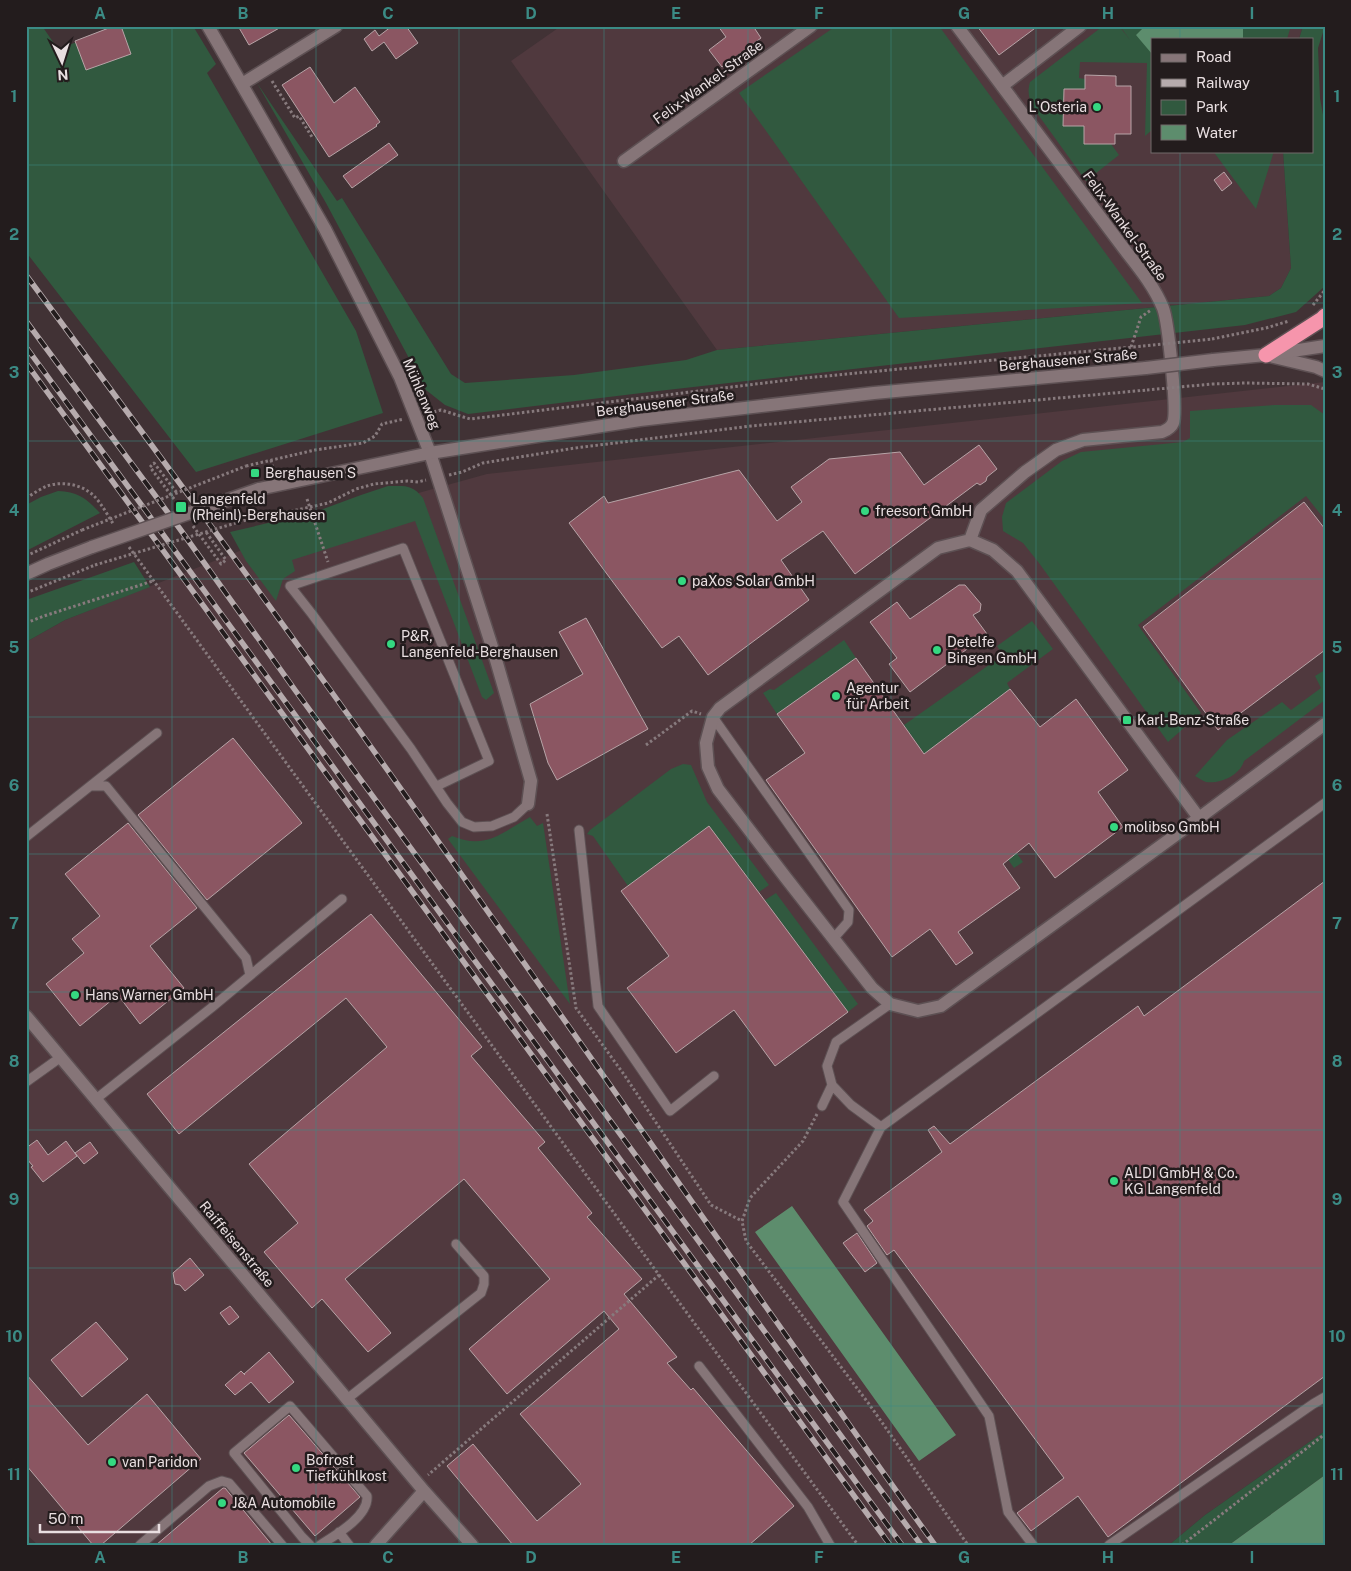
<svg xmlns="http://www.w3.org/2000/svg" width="1351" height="1571" font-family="'Public Sans',sans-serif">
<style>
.built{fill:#50393e}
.green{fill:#31593f}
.water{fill:#5d8d6d}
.building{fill:#8b5662;stroke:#b7a4a7}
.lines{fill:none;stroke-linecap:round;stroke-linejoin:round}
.service-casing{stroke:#5d5053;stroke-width:11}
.minor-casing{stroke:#5d5053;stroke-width:15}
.secondary-casing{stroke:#5d5053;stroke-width:15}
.motorway-casing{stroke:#5d5053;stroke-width:18}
.path{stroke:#877a7d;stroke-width:3;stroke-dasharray:2.5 2.5;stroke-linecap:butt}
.service{stroke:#867578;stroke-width:9}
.minor{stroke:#867578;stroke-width:12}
.secondary{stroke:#867578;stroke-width:12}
.motorway{stroke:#f695ac;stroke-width:15}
.rail-casing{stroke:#b6abad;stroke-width:5.5}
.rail{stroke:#231c1d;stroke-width:4;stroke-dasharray:11;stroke-linecap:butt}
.secondary-bridge-casing{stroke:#5d5053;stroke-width:15;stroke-linecap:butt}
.path-bridge{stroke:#877a7d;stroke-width:3;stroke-dasharray:2.5 2.5;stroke-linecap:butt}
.secondary-bridge{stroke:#867578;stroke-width:12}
.grid{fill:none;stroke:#3b8b85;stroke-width:1;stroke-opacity:0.55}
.poi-dot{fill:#35d881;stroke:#231c1d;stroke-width:2}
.labels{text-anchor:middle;stroke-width:5;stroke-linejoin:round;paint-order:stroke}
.street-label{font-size:14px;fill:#e9dfe1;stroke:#231c1d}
.poi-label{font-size:14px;fill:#e9dfe1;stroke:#231c1d;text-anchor:start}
.neatline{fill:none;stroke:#3b8b85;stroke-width:2}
.grid-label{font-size:16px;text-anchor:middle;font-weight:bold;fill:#3b8b85}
</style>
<rect width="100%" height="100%" fill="#413235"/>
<path class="built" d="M561,26H1303L1299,39H1152V151H1283L1291,268L1281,288L1269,296L717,350L511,61Z
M1325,382V1431L1205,1515L1169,1545H38L26,1534V642L65,620L310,523L487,474Z"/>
<path class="green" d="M26,26H42L58,49L120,26H193L216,64L207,73L356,331L383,413L196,472L26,252Z
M836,26H939L1142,303L899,318L739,93Z
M1103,26H1119L1130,40L1120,26H1291L1287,39H1152V130L1145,136L1147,63L1080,62L1079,78L1085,79V89H1064L1063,126H1084V143L1111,144L1119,155L1086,181L1034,109C1029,99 1027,93 1030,82Z
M1303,26H1325L1318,48L1320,98L1325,126V286L1296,312L1245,325L658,391L468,414L445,405L426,390L326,203L257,83L337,201L342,198L451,374L465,383L574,375L686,360L717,350L1269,296L1281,288L1291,268L1283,151H1312V39H1299Z
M1213,151H1274L1256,209Z
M1275,405H1311L1325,415V520L1306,496L1138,625L1201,713L1168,742L1039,563L1023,543L1003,531L1002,517L1006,503L1062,461L1081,452L1183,442L1190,438V411Z
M388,486C405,486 412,484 423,498L494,693L486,700L482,697L415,521L292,560L295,571L283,579L276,601L246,561L230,532L315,512L361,495Z
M58,491C78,492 86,498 100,513L26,551V505L41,497Z
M134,562L150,587L65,620L26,642V600Z
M1032,621L1053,649L1007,683L1010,689L937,744L1023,862L1014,868L935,756L929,760L904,725L1003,655L997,646Z
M844,640L856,658L777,714L763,693L770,689L774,690Z
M1325,670V700L1244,761C1240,775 1221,784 1206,782C1203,781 1199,778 1195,776L1227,740L1282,702L1291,710L1321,688L1315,676Z
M683,764L691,765L707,802L769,885L759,892L709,826L628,886L593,836L587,834L590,830L671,769Z
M530,817L537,826L543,823L570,1004L448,839L452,836C486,850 501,833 530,817Z
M776,893L858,1004L848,1012L765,900Z
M1325,1431V1475L1229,1545H1169L1205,1515Z"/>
<path class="water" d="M1145,26H1243V39H1152V54L1136,35Z
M792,1206L956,1435L919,1461L755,1232Z
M1325,1475V1545H1229Z"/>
<path class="building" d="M114,26H121L131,54L86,70L75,41Z
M238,26H283L249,45Z
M392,26H406L418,43L396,59L384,42L372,51L364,39L375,30L379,36Z
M718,26H753L761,38L722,67L709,50L726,37Z
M977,26H1038L999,55Z
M310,67L334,103L355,87L380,122L376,125L377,126L329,157L282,85Z
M1085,75L1116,76V86H1131V134H1115V144H1084V126H1063L1064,89H1085Z
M389,143L398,155L352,188L343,176Z
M1224,172L1232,183L1222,191L1214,180Z
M979,445L997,469L987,477L986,481L980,485L977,483L855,574L823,531L781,560L809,600L708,675L679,636L662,648L569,523L604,496L608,503L739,470L777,521L802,502L791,487L829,459L900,452L924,485Z
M1304,502L1325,529V650L1218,730L1143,627Z
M959,585H965L981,604L980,611L973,615L987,634L910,692L889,664L897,658L870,622L897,602L910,619Z
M586,618L648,729L557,780L548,763L530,704L583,674L559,632Z
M856,658L924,754L1010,689L1040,727L1076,699L1128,770L1098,792L1123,827L1055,878L1029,843L1003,864L1020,888L958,932L973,953L956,965L930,929L892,957L766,780L805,753L777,714Z
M233,738L302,823L207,900L138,815Z
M128,823L197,908L150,946L184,988L140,1024L118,995L80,1026L46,984L84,953L72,939L100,916L65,874Z
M709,826L848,1012L775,1066L734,1010L676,1053L627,988L669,956L621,891Z
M1325,881V1376L1108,1537L1078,1496L1031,1531L1017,1513L1064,1478L894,1250L887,1255L867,1226L873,1221L864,1210L942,1152L928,1130L934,1126L950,1144L1138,1006L1144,1016Z
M371,914L482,1047L471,1056L545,1142L538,1148L592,1213L587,1217L642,1279L624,1294L677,1357L667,1363L691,1390L693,1388L794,1506L749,1545H513L447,1466L473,1444L537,1521L581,1484L520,1414L619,1329L604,1311L507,1394L469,1349L550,1279L464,1179L345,1279L391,1333L368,1352L322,1299L312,1308L264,1252L298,1223L249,1164L387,1047L346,998L179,1134L147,1094Z
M37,1140L48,1155L66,1141L77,1156L43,1182L31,1167L33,1166L26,1158V1148Z
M90,1142L98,1153L84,1164L75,1153Z
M857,1233L877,1263L865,1272L843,1243Z
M190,1258L204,1275L185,1291L180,1285L175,1284L173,1273Z
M230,1306L239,1317L229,1325L220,1313Z
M96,1322L128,1359L82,1397L51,1360Z
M269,1352L294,1382L269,1403L251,1382L235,1395L225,1385L241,1371L245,1375L244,1374Z
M26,1374L88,1445L147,1394L201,1459L101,1545H93L26,1465Z
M289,1415L360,1497L315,1536L244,1453Z
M223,1488H225L272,1545H156Z"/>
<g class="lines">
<defs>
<path id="service" d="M713,717L849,910L848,922L833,939
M91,786H106L246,958L250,975
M437,786L489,761L403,548L290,586L312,614L411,749L447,803L462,822L474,827L492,826L514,817L528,804
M579,830L598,1006L670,1111L714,1076
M26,837L157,733
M26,1082L61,1057
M96,1099L211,1008L342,899
M822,1106L832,1085
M881,1127L851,1105L832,1085L827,1066L836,1042L890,1004
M699,1366L808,1507L830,1545
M347,1399L481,1293L484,1284V1276L456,1244
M339,1532L349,1545
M140,1545L209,1486L222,1481L229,1483L282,1545
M310,1545L302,1537L234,1453L290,1406L367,1496C369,1516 336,1535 320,1545
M1033,1545L1008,1512L989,1416L843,1202L881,1127L1325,803
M1109,1545L1313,1404L1325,1397"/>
<path id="minor" d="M208,26L325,229L400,377L430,453L494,653L531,781L528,804
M957,26L1125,250C1139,268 1154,286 1163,308C1168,321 1178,412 1173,423C1171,428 1167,430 1162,432L1083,440L1056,450L1025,472L981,510L970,540
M242,84L336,26
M1002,86L1080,26
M624,161L811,26
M1266,355L1316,367L1325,371
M1199,818L1017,571L993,550L970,540L938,548L720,708L713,717L706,743L708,767L718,789L786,878L872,988L890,1004L918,1011L941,1006L1199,818L1325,724
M26,1016L424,1491L376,1545
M424,1491L472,1545"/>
<path id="secondary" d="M1213,360L1266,355L1325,346
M259,489L430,453L640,420L874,393L1146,368
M26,574L48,564L92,547"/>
<path id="motorway" d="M1266,355L1322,319L1325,316"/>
</defs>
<use href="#service" class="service-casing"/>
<use href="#minor" class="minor-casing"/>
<use href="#secondary" class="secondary-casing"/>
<use href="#motorway" class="motorway-casing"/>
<path class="path" d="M272,81L295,118L299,116L312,137
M1313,305L1325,290
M1212,339L1266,328L1289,321
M1131,347L1141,317L1151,310
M1212,384L1246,383L1308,384L1325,389
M429,413L441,410L470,419L805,378L1143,346
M271,460L273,468
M246,466L315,450L363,443L375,436L382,424L404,419
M449,475L462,472L483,463L575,448L751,426L1147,390
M26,498C33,494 40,489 47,486C62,481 82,484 94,496C102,504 108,516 114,525
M307,499L328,562
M177,503L150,467L154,463L177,493
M256,517L288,512L328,503L356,489L374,484L407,481L418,482L426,480
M193,526L221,564L226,560L206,532
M129,547L659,1275L428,1475
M26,556L82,530
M26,593L95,565
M26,623L44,616L153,581
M646,745L692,711L701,714
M547,814L576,1008L625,1076L711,1205L742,1221
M817,1114L803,1141L750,1198L742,1221L746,1241L869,1404L968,1545
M659,1275L858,1545
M26,1544L27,1545
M1182,1545L1325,1434"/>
<use href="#service" class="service"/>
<use href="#minor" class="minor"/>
<use href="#secondary" class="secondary"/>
<use href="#motorway" class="motorway"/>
<defs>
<path id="rail" d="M26,275C126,410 225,544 323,680C529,966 729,1258 935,1545
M26,321L180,529L295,690L921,1545
M26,347L902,1545
M26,363L890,1545"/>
</defs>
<use href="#rail" class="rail-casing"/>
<use href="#rail" class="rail"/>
<defs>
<path id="secondary-bridge" d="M1146,368L1213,360
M92,547L259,489"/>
</defs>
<use href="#secondary-bridge" class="secondary-bridge-casing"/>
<path class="path-bridge" d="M1143,346L1212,339
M1147,390L1212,384
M82,530L246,466
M95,565L256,517"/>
<use href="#secondary-bridge" class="secondary-bridge"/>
</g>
<path class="grid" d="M172,26V1545M316,26V1545M459,26V1545M604,26V1545M748,26V1545M891,26V1545M1036,26V1545M1180,26V39M1180,151V1545M26,165H1325M26,303H1325M26,441H1325M26,579H1325M26,717H1325M26,854H1325M26,992H1325M26,1130H1325M26,1268H1325M26,1406H1325"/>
<g class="poi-dot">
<circle cx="1097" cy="107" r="5"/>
<rect x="250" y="468" width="10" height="10" rx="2.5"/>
<rect x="175" y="501" width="12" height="12" rx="2.5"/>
<circle cx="865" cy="511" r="5"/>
<circle cx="682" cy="581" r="5"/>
<circle cx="391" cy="644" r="5"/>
<circle cx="937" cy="650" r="5"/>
<circle cx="836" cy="696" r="5"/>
<rect x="1122" y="715" width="10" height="10" rx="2.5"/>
<circle cx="1114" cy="827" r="5"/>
<circle cx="75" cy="995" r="5"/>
<circle cx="1114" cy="1181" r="5"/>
<circle cx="112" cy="1462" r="5"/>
<circle cx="296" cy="1468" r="5"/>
<circle cx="222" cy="1503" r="5"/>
</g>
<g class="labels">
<g class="street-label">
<text transform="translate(708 82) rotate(-36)" y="5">Felix-Wankel-Straße</text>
<text transform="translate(1125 226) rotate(54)" y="5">Felix-Wankel-Straße</text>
<text transform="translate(1068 360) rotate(-5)" y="5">Berghausener Straße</text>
<text transform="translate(422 394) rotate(67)" y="5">Mühlenweg</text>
<text transform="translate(665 403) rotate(-7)" y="5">Berghausener Straße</text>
<text transform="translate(237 1244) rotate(50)" y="5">Raiffeisenstraße</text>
</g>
<g class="poi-label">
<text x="1087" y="112" text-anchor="end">L'Osteria</text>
<text x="265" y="478">Berghausen S</text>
<text x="192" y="504">Langenfeld<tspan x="192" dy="16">(Rheinl)-Berghausen</tspan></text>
<text x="875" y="516">freesort GmbH</text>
<text x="692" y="586">paXos Solar GmbH</text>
<text x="401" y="641">P&amp;R,<tspan x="401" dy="16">Langenfeld-Berghausen</tspan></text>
<text x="947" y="647">Detelfe<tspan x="947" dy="16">Bingen GmbH</tspan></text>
<text x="846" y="693">Agentur<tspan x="846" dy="16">für Arbeit</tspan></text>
<text x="1137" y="725">Karl-Benz-Straße</text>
<text x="1124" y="832">molibso GmbH</text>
<text x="85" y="1000">Hans Warner GmbH</text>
<text x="1124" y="1178">ALDI GmbH &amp; Co.<tspan x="1124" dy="16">KG Langenfeld</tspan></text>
<text x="306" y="1465">Bofrost<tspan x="306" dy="16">Tiefkühlkost</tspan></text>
<text x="122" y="1467">van Paridon</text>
<text x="232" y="1508">J&amp;A Automobile</text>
</g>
</g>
<rect width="1351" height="1571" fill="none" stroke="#231c1d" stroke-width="55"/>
<rect x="1151" y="38" width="162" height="115" fill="#231c1d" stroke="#726a6b"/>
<rect x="1161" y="54" width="25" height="8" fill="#867578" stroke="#726a6b"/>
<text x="1196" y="62" font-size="15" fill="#e9dfe1">Road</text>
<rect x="1161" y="79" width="25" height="8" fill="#b6abad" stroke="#726a6b"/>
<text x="1196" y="88" font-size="15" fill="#e9dfe1">Railway</text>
<rect x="1161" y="100" width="25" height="15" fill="#31593f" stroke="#726a6b"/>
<text x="1196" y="112" font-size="15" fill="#e9dfe1">Park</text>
<rect x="1161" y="125" width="25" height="15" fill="#5d8d6d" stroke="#726a6b"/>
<text x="1196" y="138" font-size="15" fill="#e9dfe1">Water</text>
<g transform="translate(62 62) rotate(176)" stroke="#231c1d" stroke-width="4" paint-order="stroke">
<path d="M0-4L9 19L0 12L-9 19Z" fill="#e9dfe1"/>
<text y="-8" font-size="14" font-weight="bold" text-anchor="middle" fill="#e9dfe1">N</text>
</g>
<path d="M40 1524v8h119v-8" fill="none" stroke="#e9dfe1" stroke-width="2.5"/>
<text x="48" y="1524" font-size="15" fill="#e9dfe1" stroke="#231c1d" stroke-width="4" paint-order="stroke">50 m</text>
<rect x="28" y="28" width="1296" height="1516" class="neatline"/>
<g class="grid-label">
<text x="100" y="19">A</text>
<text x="243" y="19">B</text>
<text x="388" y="19">C</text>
<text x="531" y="19">D</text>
<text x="676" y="19">E</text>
<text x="819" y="19">F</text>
<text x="964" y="19">G</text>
<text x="1108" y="19">H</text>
<text x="1252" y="19">I</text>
<text x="14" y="102">1</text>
<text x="1337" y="102">1</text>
<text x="14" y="240">2</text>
<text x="1337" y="240">2</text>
<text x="14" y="378">3</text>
<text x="1337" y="378">3</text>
<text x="14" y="516">4</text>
<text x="1337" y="516">4</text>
<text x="14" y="653">5</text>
<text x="1337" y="653">5</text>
<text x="14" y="791">6</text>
<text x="1337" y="791">6</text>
<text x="14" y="929">7</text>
<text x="1337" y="929">7</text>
<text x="14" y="1067">8</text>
<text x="1337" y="1067">8</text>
<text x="14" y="1205">9</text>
<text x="1337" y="1205">9</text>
<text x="14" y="1342">10</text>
<text x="1337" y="1342">10</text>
<text x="14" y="1480">11</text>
<text x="1337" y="1480">11</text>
<text x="100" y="1563">A</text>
<text x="243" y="1563">B</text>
<text x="388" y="1563">C</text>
<text x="531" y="1563">D</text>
<text x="676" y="1563">E</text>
<text x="819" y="1563">F</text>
<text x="964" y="1563">G</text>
<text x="1108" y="1563">H</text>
<text x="1252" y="1563">I</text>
</g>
</svg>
